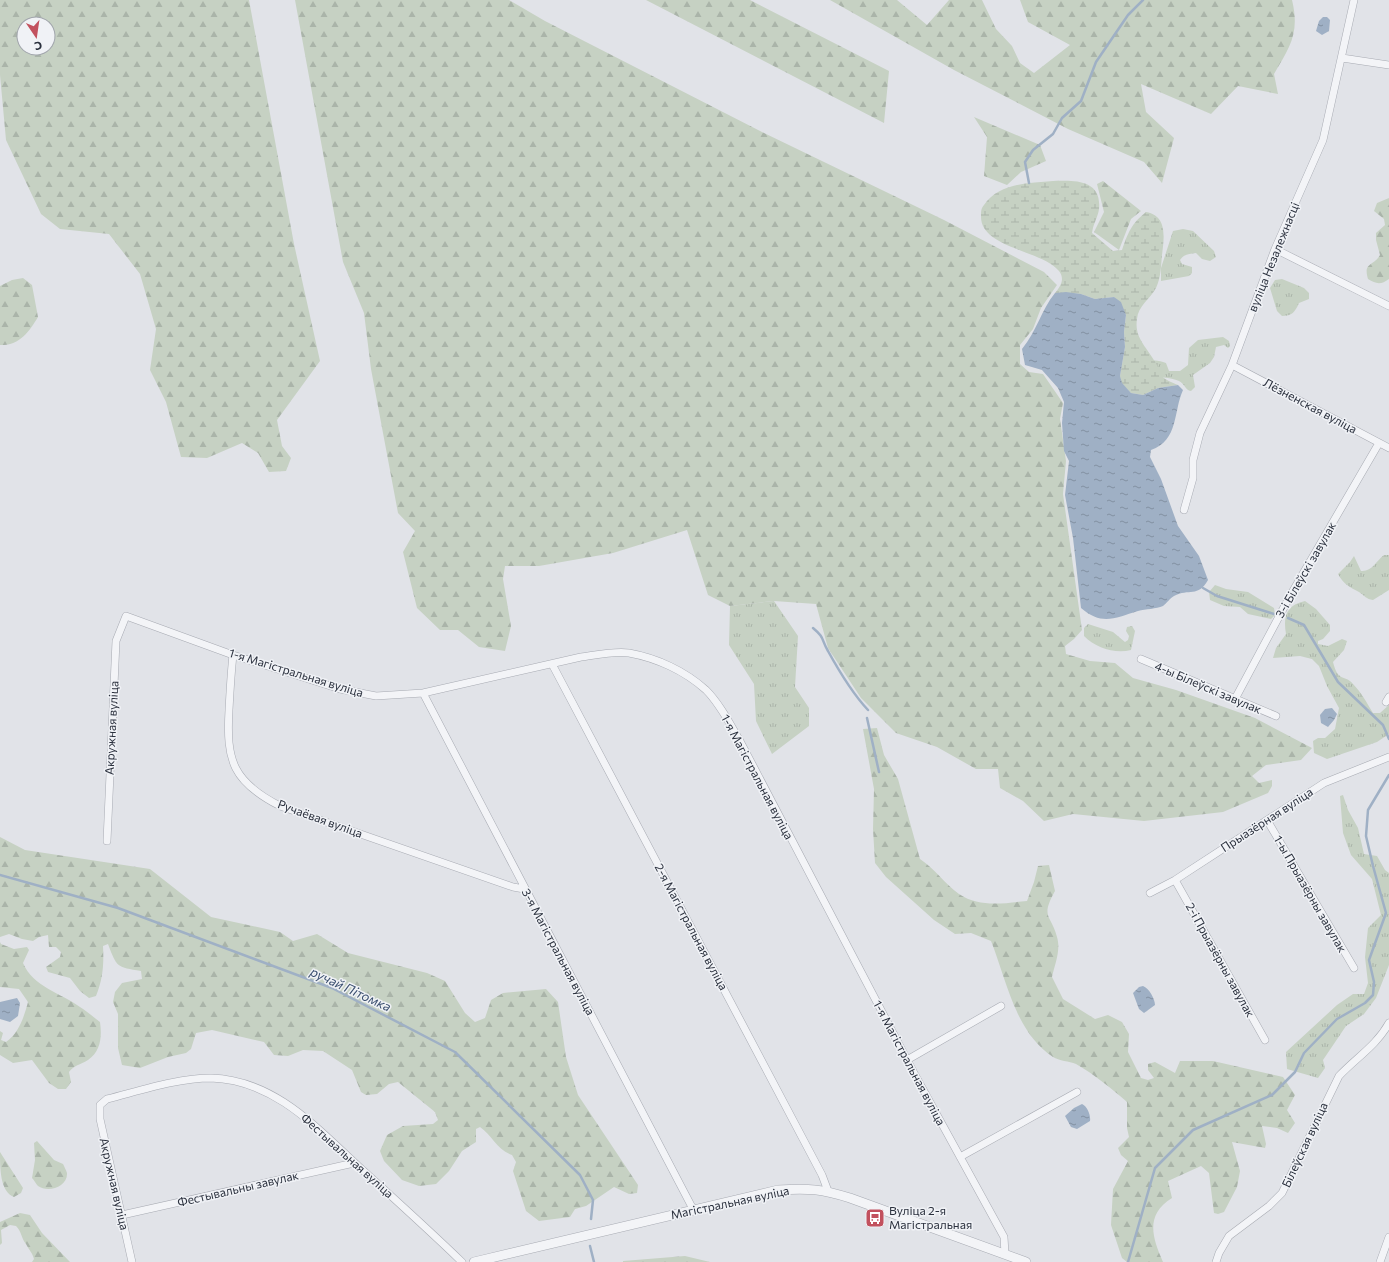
<svg xmlns="http://www.w3.org/2000/svg" width="1389" height="1262" font-family="Commissioner,sans-serif">
<style>
.grass{fill:url(#grass-tufts)}
.forest{fill:url(#forest-firs);fill-rule:evenodd}
.wetland{fill:url(#wetland-marsh)}
.water{fill:url(#water-ripples)}
.lines{fill:none;stroke-linecap:round;stroke-linejoin:round}
.stream{stroke:#9fb0c5;stroke-width:2.5}
.minor-casing{stroke:#a7aab2;stroke-width:8}
.tertiary-casing{stroke:#a7aab2;stroke-width:10}
.minor{stroke:#f3f4f7;stroke-width:7}
.tertiary{stroke:#f3f4f7;stroke-width:9}
.labels{text-anchor:middle;stroke-width:3;stroke-linejoin:round;paint-order:stroke}
.street-label{font-size:12px;fill:#2b313e;stroke:#f0f2f6}
.poi-label{font-size:12px;fill:#2b313e;stroke:#f0f2f6;text-anchor:start}
.water-label{font-size:13px;font-style:italic;fill:#394e6e;stroke:#f0f2f6}
</style>
<defs>
<pattern id="grass-tufts" width="24" height="20" patternUnits="userSpaceOnUse"><rect width="24" height="20" fill="#c6d1c3"/><path d="M3 7l-1-3M5 7V3M7 7l1-3M15 17l-1-3M17 17v-4M19 17l1-3" fill="none" stroke="#aab4a9"/></pattern>
<pattern id="forest-firs" width="22" height="20" patternUnits="userSpaceOnUse"><rect width="22" height="20" fill="#c6d1c3"/><path d="M5 1l3.5 6h-7zM16 11l3.5 6h-7z" fill="#aab4a9"/></pattern>
<pattern id="wetland-marsh" width="20" height="14" patternUnits="userSpaceOnUse"><rect width="20" height="14" fill="#c6d1c3"/><path d="M1 5h8M5 5V1M11 12h8M15 12V8" fill="none" stroke="#aab4a9"/></pattern>
<pattern id="water-ripples" width="26" height="14" patternUnits="userSpaceOnUse"><rect width="26" height="14" fill="#9fb0c5"/><path d="M2 4q2-2 4 0t4 0M15 11q2-2 4 0t4 0" fill="none" stroke="#8290a1"/></pattern>
</defs>
<rect width="100%" height="100%" fill="#e1e3e8"/>
<path class="grass" d="M1183,229L1193,231L1214,251L1216,257L1210,261L1202,259L1196,253C1189,254 1184,254 1180,260L1182,264L1192,267V273L1189,276L1161,281V268L1173,231Z
M1282,279L1304,288L1309,293V299L1299,303C1295,312 1292,316 1282,316L1277,311L1270,288L1275,280Z
M1223,337L1229,341L1230,346L1228,348L1224,345L1216,347L1214,357L1210,363L1193,375L1195,387L1191,391C1185,390 1185,384 1179,381C1170,377 1158,377 1147,376L1143,360C1152,360 1158,360 1166,363L1169,371H1180L1188,365L1189,348L1198,340Z
M1384,555H1389V590L1373,600C1366,599 1365,596 1359,592C1350,587 1344,585 1338,574L1350,562L1354,556L1361,571C1372,572 1376,561 1384,555Z
M1215,585L1226,589L1248,592L1274,608L1275,615L1271,619L1248,614L1240,607L1224,606L1210,600L1209,592Z
M774,601L798,636L795,687L809,708V726L772,754L756,721L754,684L729,645L730,606Z
M1305,601L1316,609L1330,625V631L1323,639L1318,641V644L1328,646L1342,639L1347,641L1344,650L1333,662C1338,683 1345,674 1353,684C1361,692 1367,703 1373,713H1380L1389,705V734L1377,742L1327,759L1314,753L1313,741L1318,738H1325L1335,729L1339,708L1327,686L1319,666L1312,659L1300,656L1273,658L1276,648L1286,634C1283,617 1286,605 1305,601Z
M1088,624L1113,632L1125,642L1128,640L1129,636L1126,631L1127,627L1132,626L1135,631L1131,650C1115,654 1096,648 1084,636V628Z
M1343,795L1348,810L1358,828L1364,854L1377,856L1385,870L1389,873V965L1376,998L1364,1014L1346,1026L1323,1060L1325,1068L1318,1078L1287,1069L1286,1052L1337,1005L1353,994H1364L1368,983L1365,957L1368,928L1381,915L1372,879L1351,855L1343,833L1340,796Z"/>
<path class="forest" d="M0,0H249L294,244L320,361L277,420L282,446L291,458L286,471L269,472L258,453L242,443L207,458L181,457L166,402L150,370L156,329L140,274L109,234L60,229L41,214L6,140L0,75ZM24,24H48V48H24Z
M295,0H509L545,21L762,132L944,220L1044,272L1057,285L1041,308L1033,329L1020,345V364L1029,372L1043,374L1063,403L1060,419L1066,461L1063,494L1082,630L1074,639L1065,646L1066,654L1090,661L1115,663L1133,678L1176,690L1255,718L1312,748L1301,760L1266,765L1252,776L1259,783L1272,780V786L1268,793L1223,812L1144,821L1073,814L1044,821L1023,801L1000,788L998,769H976L937,747L896,733L861,698L828,648L816,604L774,601L730,606L708,595L687,530L613,553L539,566H505L503,579L511,626L505,651L479,647L458,630H440L417,608L403,552L415,531L398,513L371,369L364,313L343,262Z
M646,0H750L889,71L884,123Z
M830,0H897L927,25L949,0H982L996,29L1012,46L1020,63L1034,73L1070,45L1028,22L1020,0H1292C1300,33 1290,47 1274,74L1278,94L1238,86L1211,114L1141,84L1146,112L1174,138L1162,183L1144,162L1068,129L954,70Z
M974,117L1040,145L1046,161L1021,172L1007,185L984,176L987,137Z
M1103,181L1141,211L1131,219L1119,250L1094,232L1104,212L1097,184Z
M1389,198V279C1381,285 1376,284 1368,279C1363,262 1373,267 1380,255L1376,240V233L1385,225L1384,219L1374,211L1377,203Z
M23,278L32,285L38,317C29,332 19,346 0,345V286L12,280Z
M877,728L884,755L898,779L920,859C935,869 945,884 959,894C980,908 1004,903 1027,901L1034,882L1038,866L1049,865L1055,891C1040,918 1051,914 1057,937C1061,950 1055,964 1052,977L1063,999L1095,1019L1108,1015L1122,1022L1129,1034L1128,1052L1141,1078L1148,1080L1154,1078L1148,1070V1064L1155,1062L1175,1073L1180,1061H1213L1283,1077L1295,1095L1287,1110L1295,1123L1288,1133L1277,1128L1262,1126L1266,1144L1265,1148L1232,1142L1240,1171L1237,1187L1224,1212L1218,1214L1214,1213L1209,1173L1201,1166L1168,1181L1172,1198C1145,1215 1152,1237 1163,1262H1127L1122,1258L1111,1225L1113,1189L1128,1161L1121,1155L1118,1148L1129,1137L1127,1128V1102C1111,1088 1095,1075 1076,1064C1069,1061 1059,1061 1053,1057C1015,1032 1007,981 991,941L971,933L955,934L934,920L886,877L875,863L873,829L874,789L863,729Z
M0,837L25,850L150,869L211,917L280,932L293,941L317,934L348,953L427,973L445,981L465,1013L475,1022L485,1018L491,1000L503,993L546,989L558,1002L566,1057L578,1095L638,1185L637,1193L629,1194L614,1187L586,1206L575,1209L570,1217L539,1221L526,1211L513,1171L516,1162L512,1155C497,1150 492,1135 480,1127L476,1129V1142L462,1151L449,1171L436,1184L419,1186L402,1180L384,1161L380,1151L387,1135L403,1126L433,1124L438,1120L435,1112L398,1082L389,1084L377,1094L366,1095L361,1092L352,1070L323,1051L303,1050L288,1056L274,1055L264,1042L212,1030L196,1033L191,1049L186,1053L168,1057L140,1068L122,1065L118,1048V1014L113,1002L115,992L122,983L142,979L141,971C117,967 117,968 108,944L103,946C104,964 103,979 96,996L89,998L80,991L70,978L48,972L46,967L60,957L61,952L56,947H49L48,935L39,937L33,941L22,939L9,934L0,937Z
M0,942L1,944L14,949L27,947L29,950L23,963C33,987 61,993 80,1007C87,1011 93,1017 100,1022C102,1037 101,1051 88,1060C80,1065 74,1065 69,1072L71,1082L66,1089H58L49,1083L32,1060L13,1063L0,1055V1031L3,1033L1,1040L6,1042C19,1033 24,1017 28,1002L19,989L0,987Z
M37,1141L54,1160L63,1164C64,1166 66,1170 67,1173C68,1187 48,1193 38,1186C36,1184 34,1180 32,1178L35,1160L34,1143Z
M0,1152L23,1188L21,1193L14,1197C0,1192 0,1168 0,1152Z
M20,1213L30,1215L42,1233L70,1262H32L34,1259C32,1252 29,1250 26,1244C21,1238 22,1232 16,1226L10,1225L1,1230L2,1243L0,1245V1222Z
M685,1256L710,1262H623V1261Z"/>
<path class="wetland" d="M1053,181C1074,180 1102,179 1099,209C1098,217 1093,224 1092,233L1113,251L1122,250C1128,233 1131,224 1146,212C1168,216 1164,238 1162,255C1161,265 1161,278 1156,288C1150,299 1138,306 1137,319C1134,338 1147,347 1155,362C1158,366 1159,372 1162,376C1165,380 1173,383 1178,385L1158,388L1143,395L1131,393L1121,383L1120,376L1125,347L1124,332L1126,315L1114,297L1095,299L1081,294L1055,293C1061,286 1065,279 1059,271C1042,250 980,248 981,216C981,212 981,208 984,205C999,183 1029,183 1053,181Z"/>
<path class="water" d="M1323,17H1327L1330,20L1329,31L1322,35L1316,31L1319,21Z
M1066,292L1081,294L1095,299L1114,297L1121,302L1126,315L1124,332L1125,347L1120,376L1122,383L1131,393L1143,395L1158,388L1178,385L1183,390C1173,412 1179,440 1151,450L1150,457L1161,479L1178,526L1199,556L1208,580C1198,598 1189,588 1174,596C1170,598 1167,603 1163,606C1156,609 1146,609 1138,611C1115,618 1102,626 1081,608L1073,538L1065,495L1069,461L1064,451L1062,423L1064,402L1058,388L1042,370L1025,365L1022,349C1037,331 1041,310 1055,293Z
M1332,708L1337,714L1334,720L1328,727L1321,723L1320,715L1325,709Z
M1143,986C1149,988 1155,999 1155,1005L1144,1013L1139,1009L1133,993L1139,987Z
M17,998L20,1003L18,1016L10,1022L0,1019V1002Z
M1082,1104C1087,1106 1091,1115 1090,1121L1077,1129L1071,1127L1065,1116L1074,1108Z"/>
<g class="lines">
<path class="stream" d="M1029,183L1025,162L1033,150L1053,134L1062,118L1081,101L1096,62L1128,15L1143,0
M1203,588L1217,596L1274,614
M1288,618L1304,625L1338,682L1383,725L1389,739
M813,628C825,638 821,639 828,651C839,671 852,693 868,710
M867,718L879,772
M0,875L118,908L332,988L455,1052L580,1175L593,1200L591,1219
M590,1246L594,1262
M1128,1262L1155,1168L1193,1130L1272,1095L1295,1072L1304,1053L1337,1019L1365,1003L1373,995L1374,982L1369,960L1386,913L1373,866L1366,836L1368,810L1389,775"/>
<defs>
<path id="minor" d="M1342,58L1389,65
M1275,249L1389,306
M1232,365L1389,448
M1184,510L1193,478V460L1200,433L1232,365L1275,249L1323,140L1354,0
M233,655C231,673 230,691 229,710C226,761 233,782 280,806L513,887L524,889
M1141,659L1276,716
M552,664L822,1175L828,1191
M423,693L694,1211
M1235,699L1290,596L1379,443
M1386,702L1389,697
M1267,820L1354,968
M107,841L116,641L126,616L233,655L340,689L376,696L423,693L581,657C596,655 614,651 629,653C657,658 685,671 706,690C720,704 730,724 740,741L914,1073L1004,1237L1005,1254
M1175,880L1265,1040
M1150,893L1175,880L1324,783L1389,757
M907,1060L1001,1006
M960,1157L1077,1092
M122,1215L354,1163
M132,1262L100,1119V1105L107,1099C139,1091 178,1078 211,1078C278,1080 321,1133 367,1174C399,1203 431,1232 462,1262
M1216,1262L1219,1253L1229,1236L1269,1206L1282,1193L1339,1076C1356,1058 1377,1045 1389,1023
M1380,1262L1389,1237"/>
<path id="tertiary" d="M474,1262L778,1190C809,1188 821,1189 850,1198L1026,1262"/>
</defs>
<use href="#minor" class="minor-casing"/>
<use href="#tertiary" class="tertiary-casing"/>
<use href="#minor" class="minor"/>
<use href="#tertiary" class="tertiary"/>
</g>
<defs>
<symbol id="bus-square" viewBox="-11 -11 22 22"><rect x="-9" y="-9" width="18" height="18" rx="4" fill="#c2515e" stroke="#f0f2f6"/><path d="M-5-6H5V4H4V6H2V4H-2V6H-4V4H-5ZM-3.5-4V0h7V-4ZM-3.5 1.2v1.5H-2V1.2ZM2 1.2v1.5H3.5V1.2Z" fill="#fff"/></symbol>
</defs>
<g fill-rule="evenodd">
<use href="#bus-square" x="864" y="1207" width="22" height="22"/>
</g>
<g class="labels">
<g class="street-label">
<text transform="translate(1274 257) rotate(-68)" y="4">вуліца Незалежнасці</text>
<text transform="translate(1310 406) rotate(28)" y="4">Лёзненская вуліца</text>
<text transform="translate(1306 570) rotate(-60)" y="4">3-і Білеўскі завулак</text>
<text transform="translate(296 673) rotate(17)" y="4">1-я Магістральная вуліца</text>
<text transform="translate(1208 688) rotate(23)" y="4">4-ы Білеўскі завулак</text>
<text transform="translate(112 728) rotate(-87)" y="4">Акружная вуліца</text>
<text transform="translate(757 777) rotate(62)" y="4">1-я Магістральная вуліца</text>
<text transform="translate(320 819) rotate(20)" y="4">Ручаёвая вуліца</text>
<text transform="translate(1267 820) rotate(-33)" y="4">Прыазёрная вуліца</text>
<text transform="translate(1310 894) rotate(60)" y="4">1-ы Прыазёрны завулак</text>
<text transform="translate(691 927) rotate(62)" y="4">2-я Магістральная вуліца</text>
<text transform="translate(558 952) rotate(62)" y="4">3-я Магістральная вуліца</text>
<text transform="translate(1220 960) rotate(61)" y="4">2-і Прыазёрны завулак</text>
<text transform="translate(909 1063) rotate(62)" y="4">1-я Магістральная вуліца</text>
<text transform="translate(1305 1145) rotate(-65)" y="4">Білеўская вуліца</text>
<text transform="translate(347 1156) rotate(42)" y="4">Фестывальная вуліца</text>
<text transform="translate(114 1184) rotate(77)" y="4">Акружная вуліца</text>
<text transform="translate(238 1189) rotate(-13)" y="4">Фестывальны завулак</text>
<text transform="translate(730 1203) rotate(-12)" y="4">Магістральная вуліца</text>
</g>
<g class="poi-label">
<text x="889" y="1215">Вуліца 2-я<tspan x="889" dy="14">Магістральная</tspan></text>
</g>
<g class="water-label">
<text transform="translate(351 989) rotate(25)" y="5">ручай Пітомка</text>
</g>
</g>
<g transform="translate(36 36) rotate(167)"><circle r="19" fill="#f0f2f6" stroke="#a1a5ac"/>
<path d="M0-3L7 15L0 10L-7 15Z" fill="#c2515e"/>
<text y="-6" font-size="11" font-weight="bold" text-anchor="middle" fill="#2b313e">С</text>
</g>
</svg>
